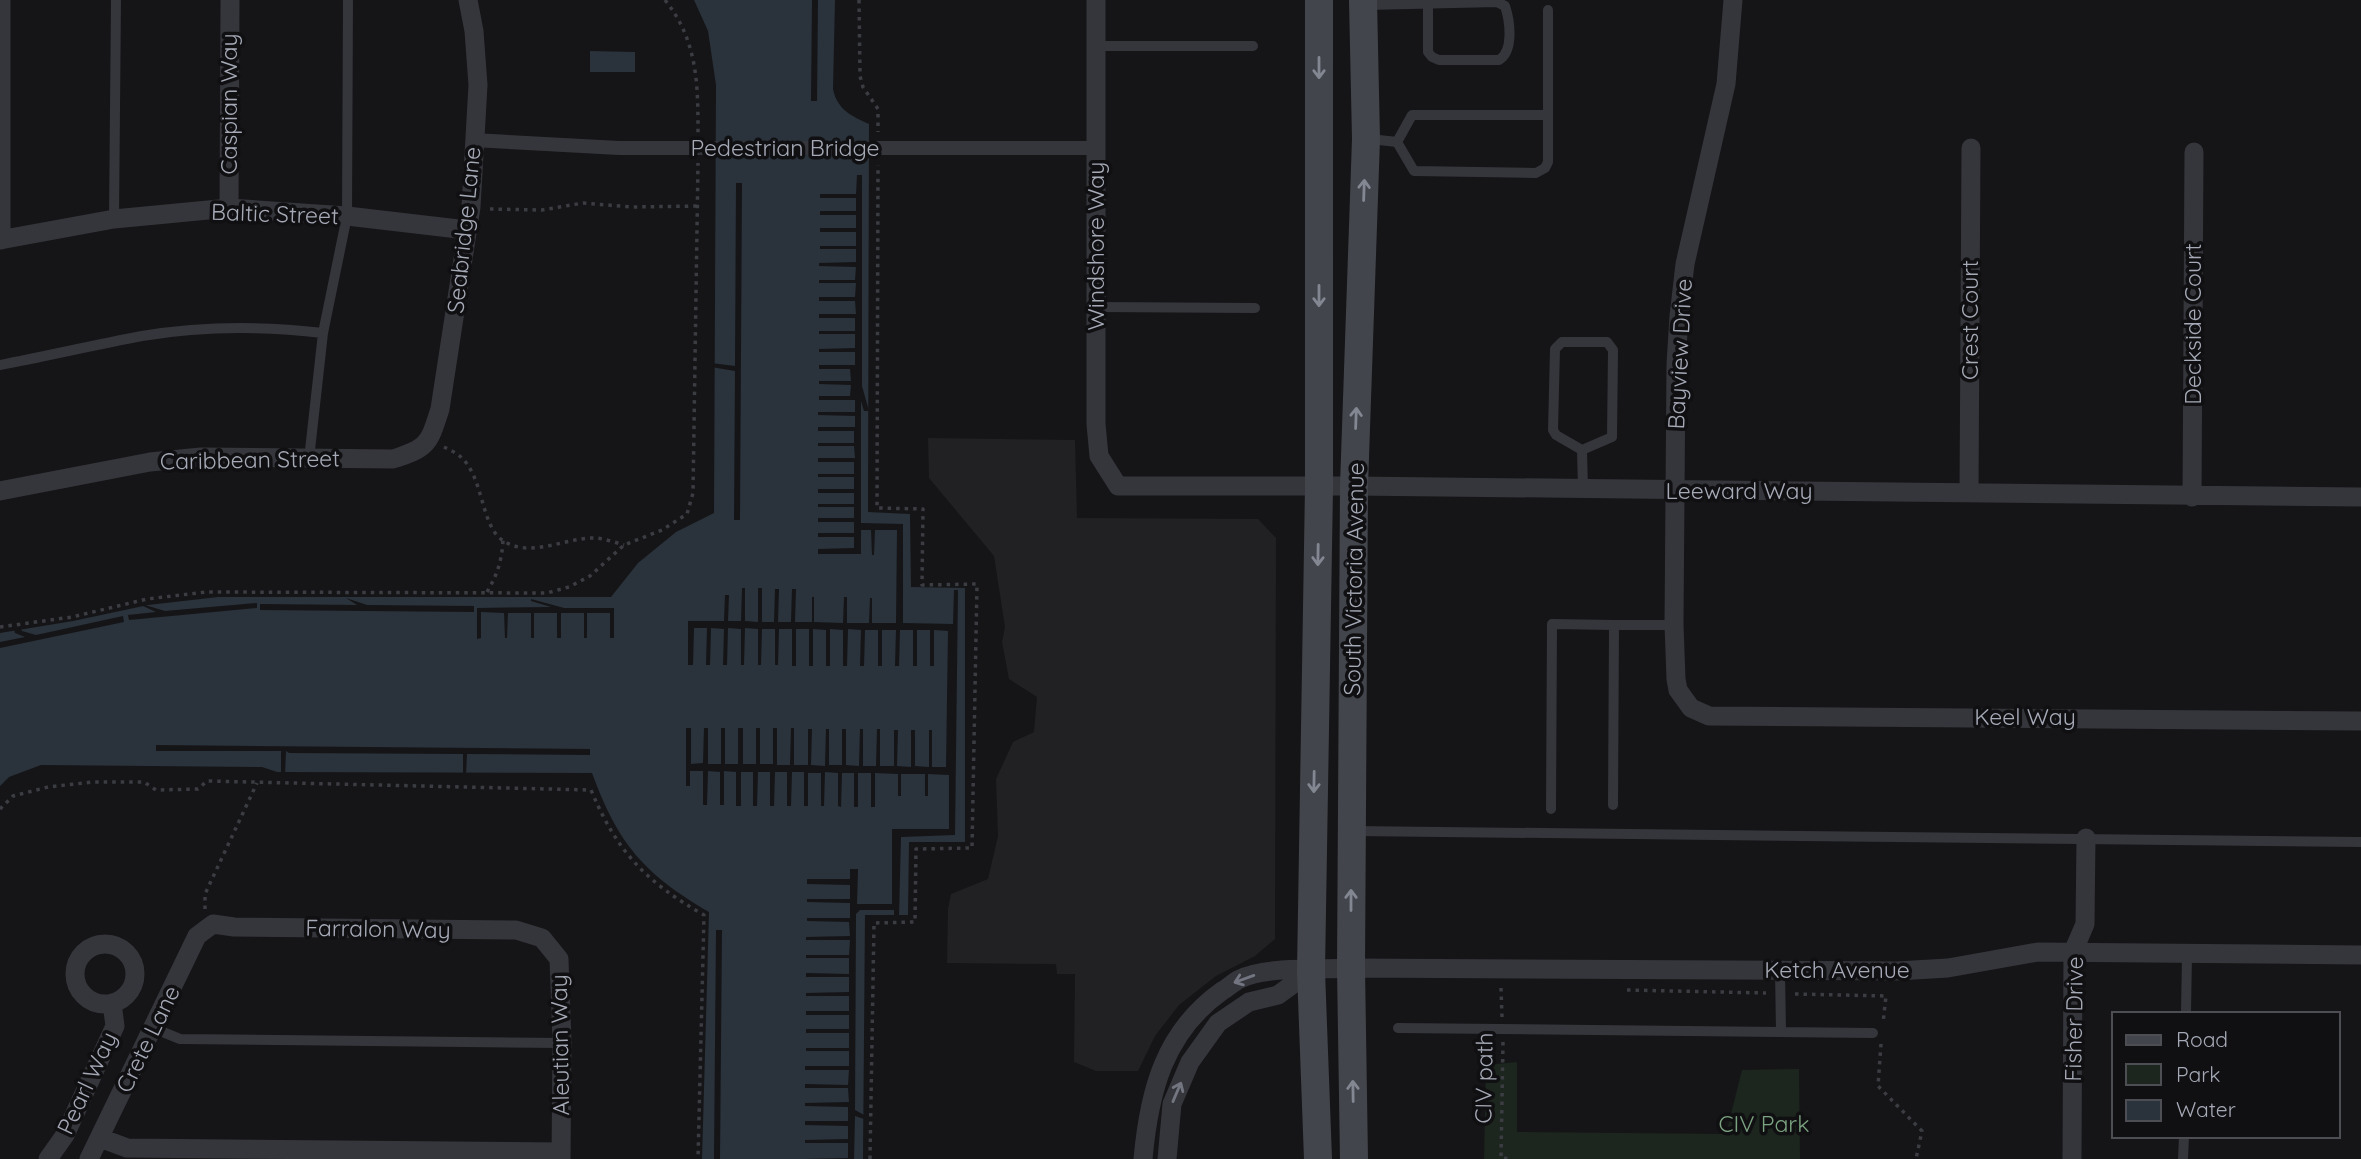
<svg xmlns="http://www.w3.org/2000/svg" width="2361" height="1159" font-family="Quicksand,sans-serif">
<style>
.built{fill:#212124}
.green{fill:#1c251e}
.water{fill:#2a323b}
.pier{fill:#151517}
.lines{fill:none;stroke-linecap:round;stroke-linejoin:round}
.path{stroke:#3b3d43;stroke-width:3.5;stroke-dasharray:3.5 5;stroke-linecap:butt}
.service{stroke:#35363c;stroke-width:10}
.pedestrian{stroke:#35363c;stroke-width:14}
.minor{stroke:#35363c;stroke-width:19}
.secondary{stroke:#43454c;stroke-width:28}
.oneway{stroke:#838792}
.oneway2{stroke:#737680}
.labels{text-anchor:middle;stroke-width:7;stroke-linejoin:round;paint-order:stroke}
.street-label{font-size:23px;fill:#a6aab7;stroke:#101012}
.park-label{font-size:23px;fill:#7ca381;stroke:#101012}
</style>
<rect width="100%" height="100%" fill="#151517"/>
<path class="built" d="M928,438L1075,440L1077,518L1258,519L1276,538L1275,939L1255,956L1216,976L1179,1005L1155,1036L1138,1071H1096L1074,1062L1075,974H1057L1056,964L947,963L948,909L951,894L988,879L998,836L996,779L1013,742L1034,732L1037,697L1009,679L1002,642L1005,627L994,556L929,478Z"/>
<path class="green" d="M1517,1062V1132L1726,1134L1742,1070L1799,1069L1800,1159H1484L1486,1065Z"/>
<path class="water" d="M694,0H835L833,89C837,109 851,116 869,124L868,512L910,514L911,587L965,588V842H909L908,915H865L863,1159H702L709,912C644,874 618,844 592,773L277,772L262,767L41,765L9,777L0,786V633L73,621L148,605L218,597H611L638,563L676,532L714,513L716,85L708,31Z
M590,51L635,52V72H590Z"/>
<path class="pier" d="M812,0H818L817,101H811Z
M857,175H862V386L869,411H864L861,401V523L903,524V623L953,624L954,590H958L955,835L901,837L899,915H894V910H860L856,914L855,1110L864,1115V1119L855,1116L854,1159H805L848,1158V1143H805V1140L848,1139V1126L805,1125V1121H848V1107L805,1106V1103L849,1102L848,1088H805V1084L848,1085L849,1070H805V1066H849V1051H806V1048H849V1033H806V1029H849V1015H806V1011H849V996H806V993L849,992V977H806V973L849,974V958H806V955H849L850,940H806V937L850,936L849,922L807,921V918H850V903L807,902V899H850V885L807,884V879H850V869H858L857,904H892V829H949V775L928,774V796H925V774H901V796H898V774L875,773V807H871V773H858V807H854V773H842L841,807L838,806V773L825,772L824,806H821V773H808V806H804V772H792L791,806H787V772H775L774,806H770V772H758L757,806H753V772H741V806H736V772L724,771V805H720V772L708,771L707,805H703V771H690V786H686V728H691V764L703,763L704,728H708V764H721V728H725V764H738V728H743V764H756V728H760V764H773V728H777V765H790L791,728H794V765H808V729H812L811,765L825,766L826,729H829V765H842V729H846V765L859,766L860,729H863V766H876L877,729H880V766H894V730H898L897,766L911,767V730H915V766L929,767V730H932V767H946L948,631L934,630V666H930V630H917V666H913V630H900L899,666H895L896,630H882V666H878V630H865L864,666H860L861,630L848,629L847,666H843V630L830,629V666H826V630L813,629V666H809V629H796V666H792V629H779L778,665H775V629H762L761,665H758V629L745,628L744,665H741V629L728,628L727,665H723L724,629L711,628L710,665H706L707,628H694L693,665H688V621H724L725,595H729L728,621H741L742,588H745V621L758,622V588H762V622H774L775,589H779L778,622H791L792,589H796L795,622H812V597H814V622L843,623L844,597H847V623H869L870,598H872V623H896L897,530H875L874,555H872L871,530H861V554H818V549L854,548V537H818V533H854V522H818V518H854V507H818V504H854V493H818V489H854V477H818V474H854V462H818V458H855L854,446H818V443H854V431H818V427H855V416L818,415V412H855V400H819V396H850L851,385L819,384V381H851L850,369H819V365H855V352H819V349L855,348V334H819V331H855V318H819V314H856L855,301H819V297H855L856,283H819V280H855L856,267L819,266V263L856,262V249H820V246H856V232H820V228H856V215H820V211H856V198H820V194H856Z
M736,183H742L740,520H734L735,371L711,367V363L735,366Z
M346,598L367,605L474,606V612L260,610V604L357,605Z
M531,599L564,608H614V638H610V613H587V638H584V613H561V638H557V613H534V638H531V613H508L507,638H505L504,613L481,612V638L477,639V608L551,607L531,601Z
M257,603V608L129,620L128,615L156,612L141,605H145L165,611Z
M123,616L124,622L0,648V642L25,637L15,633L14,629H21L22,631L36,635Z
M156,745L590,749V755L467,754L466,776H463V754L289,753L286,751L285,775H281V751H156Z
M716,930H722L720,1159H714Z"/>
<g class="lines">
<path class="path" d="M665,0C698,41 698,85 698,134
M859,0L860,76L863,87L878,109V132
M490,209L542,210L583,203L631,207L697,206
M444,447C450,450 457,453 462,458C484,480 481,525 502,540C529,559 564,538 593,538C603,538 614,542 624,545
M487,592C497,575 502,561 503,540
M0,627L72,617L147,599L206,592L547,593L569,587L590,576L624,545L662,530L687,514L693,493L698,163
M0,809L13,796L48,787L93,782H144L156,790L198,789L207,781L591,790C617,852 646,882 704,915L698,1159
M205,909V894L257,783
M1501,988L1502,1017
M1627,990L1766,993
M1795,994L1886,996L1883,1023
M1503,1042L1501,1158L1512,1159
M1881,1044L1878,1086L1922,1131L1916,1159
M870,1159L874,923L915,922L916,849L972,848L977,584L922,585L923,509L877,508L878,165"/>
<path class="service" d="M1367,5L1497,2L1505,6C1510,21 1514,51 1499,60H1439L1432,57L1428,52V3
M1096,46H1253
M1370,139L1397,142L1414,171L1536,173L1545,168L1548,162V10
M1397,142L1412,115H1548
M114,219L116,0
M1096,307L1255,308
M0,365C47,356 94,345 142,336C202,326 264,326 323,333
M1582,450L1556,435L1553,430L1555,349L1562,342H1607L1613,350L1612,437L1582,450L1583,489
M309,459L323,333L347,216L348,0
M1614,625H1674
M1551,809L1552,624L1614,625L1613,805
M1354,831L2361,842
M1780,971L1781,1032
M2186,1014L2187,953
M153,1028L180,1039L562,1043
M1398,1028L1873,1033
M2183,1159L2184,1136"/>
<path class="pedestrian" d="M473,140L619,148H1096"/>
<path class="minor" d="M1096,0V424L1099,456L1118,486H1354L2361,497
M1733,0L1726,84L1685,264L1679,316L1676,364L1674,625L1676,679L1678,690L1691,708L1709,716L2361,721
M229,208L230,0
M0,240L114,219L229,208L347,216L467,230
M1,240V0
M0,491L150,462L201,457L393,459C429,448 429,443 440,409L471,207L478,85L474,31L468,0
M1969,492L1971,148
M2192,497L2194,152
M75 974a30 30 0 1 1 60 0a30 30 0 1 1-60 0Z
M100,1138L127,1148L561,1152
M48,1159L65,1135L115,1026L112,1003
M89,1159L197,936L213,924L234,927L516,930L542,938L559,959L562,1043L561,1159
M1143,1159C1149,1092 1164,1032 1222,991C1228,988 1233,982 1240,979C1267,966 1319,970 1351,968L1897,971L1948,968L2038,952L2361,955
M1167,1159L1172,1104L1190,1062L1218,1023L1249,1002L1278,995L1311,971
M2072,1159L2073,952L2085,924L2086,838"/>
<path class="secondary" d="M1318,1159L1311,971L1319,487V0
M1354,1159L1351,968L1354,486L1366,139L1363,0"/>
</g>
<defs><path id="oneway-shaft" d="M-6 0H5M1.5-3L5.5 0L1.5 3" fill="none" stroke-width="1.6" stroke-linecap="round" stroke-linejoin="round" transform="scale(1.75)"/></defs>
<g class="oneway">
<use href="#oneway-shaft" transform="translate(1319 68) rotate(90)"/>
<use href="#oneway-shaft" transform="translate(1364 190) rotate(-88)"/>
<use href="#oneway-shaft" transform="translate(1319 296) rotate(90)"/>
<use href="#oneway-shaft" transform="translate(1356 418) rotate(-88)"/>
<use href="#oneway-shaft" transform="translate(1318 555) rotate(91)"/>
<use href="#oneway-shaft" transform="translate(1314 782) rotate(91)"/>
<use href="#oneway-shaft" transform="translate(1351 900) rotate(-90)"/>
<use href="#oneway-shaft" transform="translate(1353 1091) rotate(-91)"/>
</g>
<g class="oneway2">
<use href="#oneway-shaft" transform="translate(1244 979) rotate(160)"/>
<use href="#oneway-shaft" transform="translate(1177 1092) rotate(-67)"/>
</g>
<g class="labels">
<g class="street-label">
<text transform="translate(229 104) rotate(-90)" y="8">Caspian Way</text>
<text x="785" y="156">Pedestrian Bridge</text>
<text transform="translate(275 214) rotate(2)" y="8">Baltic Street</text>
<text transform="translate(464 230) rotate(-84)" y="8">Seabridge Lane</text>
<text transform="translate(1096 246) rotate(-90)" y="8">Windshore Way</text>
<text transform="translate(1970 320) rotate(-90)" y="8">Crest Court</text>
<text transform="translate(2193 324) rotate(-90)" y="8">Deckside Court</text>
<text transform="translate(1680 354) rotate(-87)" y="8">Bayview Drive</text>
<text transform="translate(250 460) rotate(-1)" y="8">Caribbean Street</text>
<text x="1739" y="499">Leeward Way</text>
<text transform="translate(1354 579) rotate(-89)" y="8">South Victoria Avenue</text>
<text x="2025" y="725">Keel Way</text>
<text transform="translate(378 929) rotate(1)" y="8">Farralon Way</text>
<text x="1837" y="978">Ketch Avenue</text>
<text transform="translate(2074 1019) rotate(-89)" y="8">Fisher Drive</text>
<text transform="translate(148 1039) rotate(-64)" y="8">Crete Lane</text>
<text transform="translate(560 1045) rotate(-91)" y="8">Aleutian Way</text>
<text transform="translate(1484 1078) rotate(-89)" y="8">CIV path</text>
<text transform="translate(87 1083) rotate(-65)" y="8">Pearl Way</text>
</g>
<g class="park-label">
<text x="1764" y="1132">CIV Park</text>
</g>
</g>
<rect x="2112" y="1012" width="228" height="126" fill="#101012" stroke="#4c4e54" stroke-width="2"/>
<rect x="2126" y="1035" width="35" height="10" fill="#43454c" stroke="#4c4e54" stroke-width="2"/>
<text x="2176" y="1047" font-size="21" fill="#a6aab7">Road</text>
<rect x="2126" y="1064" width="35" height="21" fill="#1c251e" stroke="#4c4e54" stroke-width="2"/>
<text x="2176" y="1082" font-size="21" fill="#a6aab7">Park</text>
<rect x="2126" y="1100" width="35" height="21" fill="#2a323b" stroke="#4c4e54" stroke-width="2"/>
<text x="2176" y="1117" font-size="21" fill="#a6aab7">Water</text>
</svg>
